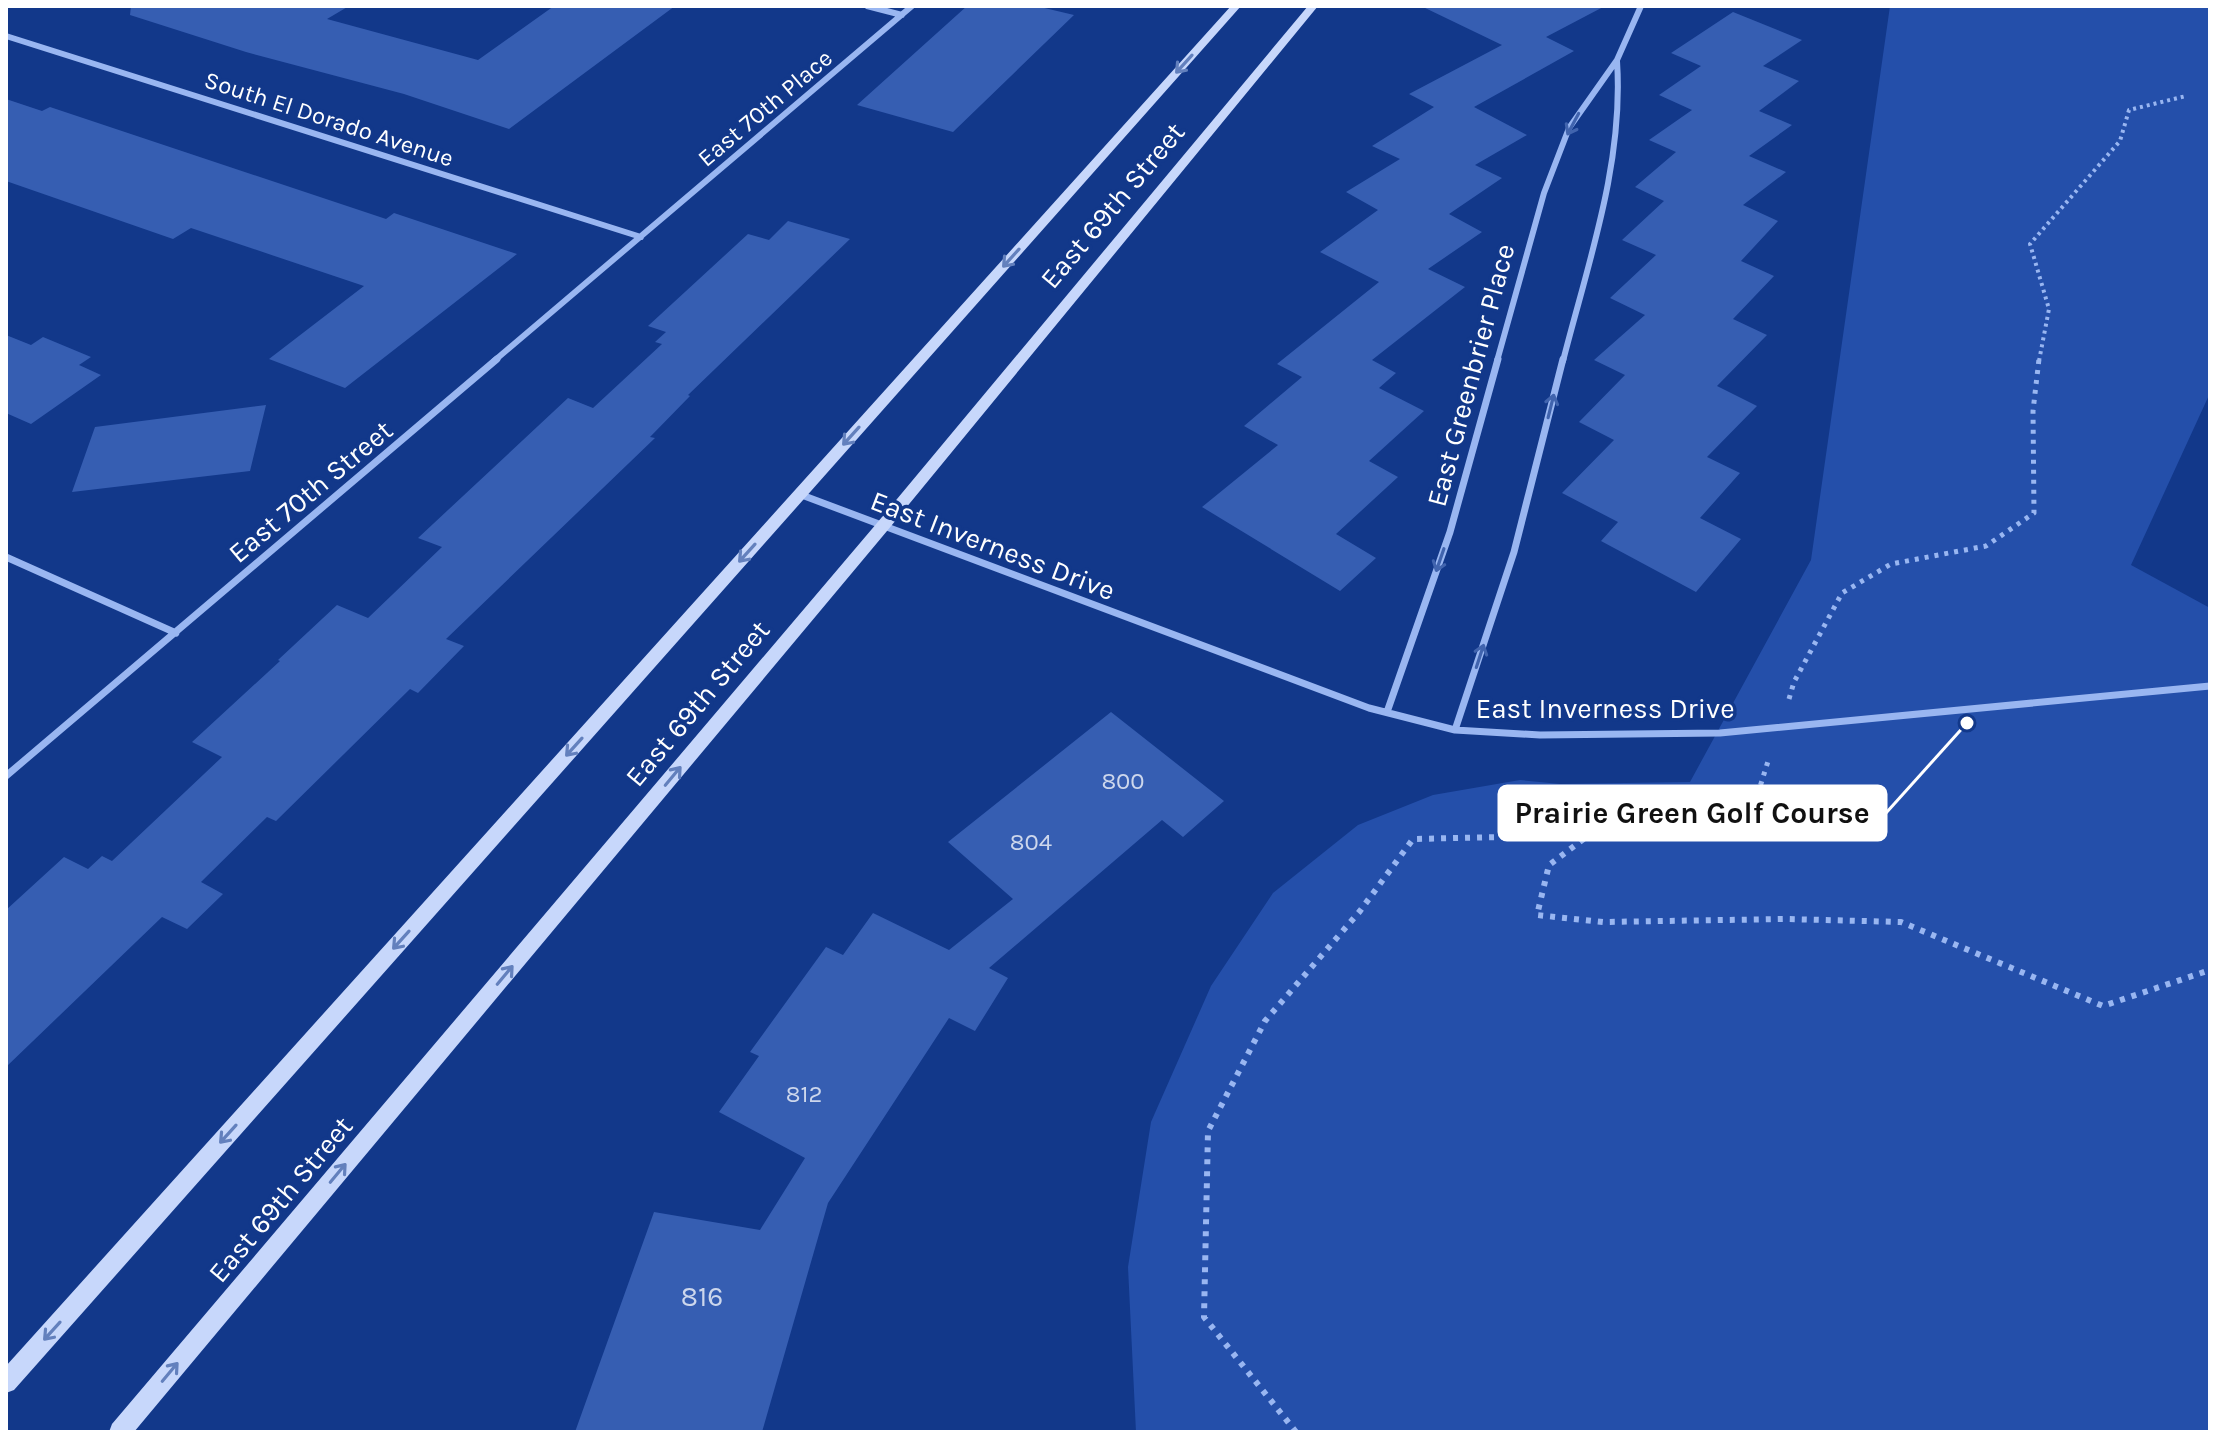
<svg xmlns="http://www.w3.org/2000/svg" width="2216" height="1438" font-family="Karla,sans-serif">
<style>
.green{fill:#244faa}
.building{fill:#365eb2}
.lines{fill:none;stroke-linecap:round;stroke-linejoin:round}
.path-far2{stroke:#99b6f1;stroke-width:4;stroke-dasharray:3 4;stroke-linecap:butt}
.path-far1{stroke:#99b6f1;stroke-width:5;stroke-dasharray:4 6;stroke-linecap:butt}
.path{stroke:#99b6f1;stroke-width:6;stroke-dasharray:5 7;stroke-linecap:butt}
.street-far1{stroke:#99b6f1;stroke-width:6}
.street{stroke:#99b6f1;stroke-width:7}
.secondary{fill:#c7d7fb;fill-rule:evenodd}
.oneway{stroke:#6380bd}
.oneway2{stroke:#4164ae}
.labels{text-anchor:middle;stroke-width:7;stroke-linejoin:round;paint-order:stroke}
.far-street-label{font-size:24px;fill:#fff;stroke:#12388a}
.number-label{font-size:24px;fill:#cdd7ec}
.street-label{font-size:28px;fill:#fff;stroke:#12388a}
.near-number-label{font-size:28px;fill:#cdd7ec}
.leader{fill:none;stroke:#fff;stroke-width:3}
.callout-dot{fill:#fff;stroke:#12388a;stroke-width:3}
.callout{fill:#fff;stroke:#fff;stroke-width:3}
.callout-label{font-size:30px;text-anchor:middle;font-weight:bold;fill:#111}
</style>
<rect width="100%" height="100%" fill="#12388a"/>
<path class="green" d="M1890,6H2210V393L2131,565L2210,608V1432H1136L1128,1267L1151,1122L1211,986L1273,893L1358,825L1433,795L1520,780L1560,784L1690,782L1811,560Z"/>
<path class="building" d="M131,6H349L327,19L478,60L554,6H675L509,129L404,94L246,52L130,15Z
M967,6H1036L1074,15L953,132L857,105Z
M1421,6H1605L1546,37L1574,51L1474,107L1527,135L1475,165L1502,178L1449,214L1482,232L1428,269L1465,287L1372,360L1396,373L1379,388L1424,411L1369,461L1398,477L1336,534L1376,558L1340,591L1202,507L1278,445L1244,426L1302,377L1277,364L1379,282L1320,252L1378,210L1346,192L1400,159L1372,146L1434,107L1409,94L1502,45Z
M1733,12L1802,40L1763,66L1799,81L1759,111L1792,125L1749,156L1786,172L1743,205L1778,221L1741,261L1774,276L1733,319L1767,335L1717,386L1757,406L1707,457L1740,473L1700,518L1741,539L1696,592L1601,541L1618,522L1562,493L1614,440L1579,422L1625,375L1594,360L1645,315L1610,298L1656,255L1622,240L1664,201L1635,187L1676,152L1649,140L1692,110L1659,95L1701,66L1671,53Z
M6,99L42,111L50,107L386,219L394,213L517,254L345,388L269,359L364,286L191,228L173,239L6,181Z
M788,221L850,239L688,395L690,396L650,437L655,438L446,639L464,646L418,693L410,689L276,821L267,817L201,882L223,894L187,929L162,917L6,1067V910L64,857L88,869L102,856L112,861L222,757L192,742L280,661L278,660L337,605L368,618L442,547L418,538L568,398L593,408L662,344L655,342L666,332L648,326L748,234L769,240Z
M6,335L31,345L43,337L91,357L79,365L101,375L31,424L6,413Z
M266,405L250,471L72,492L95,427Z
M1111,712L1224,801L1183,837L1162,820L989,968L1008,978L975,1031L949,1018L828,1203L762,1432H575L654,1212L760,1230L805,1158L719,1112L759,1056L750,1052L826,947L843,955L873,913L949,950L1013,899L948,842Z"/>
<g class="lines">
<path class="path-far2" d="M2039,361L2049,309L2030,244L2120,141L2129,110L2186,96"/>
<path class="path-far1" d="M1789,699L1794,682L1842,593L1891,564L1986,546L2034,513L2033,411L2039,359
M1646,829L1750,819L1769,758"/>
<path class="path" d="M1666,827L1589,835L1549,865L1537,915L1603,922L1785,919L1901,922L2103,1006L2210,970
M1296,1432L1204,1317L1208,1131L1265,1021L1360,911L1413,839L1588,835"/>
<path class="street-far1" d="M867,6L902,15
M6,36L641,237
M494,361L912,6
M1497,361L1544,193L1569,128L1617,60L1641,6
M1563,361C1588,263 1624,163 1617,61"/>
<path class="street" d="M799,494L1369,708L1455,730L1540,735L1720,733L2210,686
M6,557L176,633
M1387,712L1450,532L1498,359
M1455,730L1514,552L1563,359
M6,776L497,359"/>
<path class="secondary" d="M1231,6H1241L14,1390L6,1393V1366Z
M1308,6H1318L887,531L134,1432H109L112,1424L877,523Z"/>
</g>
<defs><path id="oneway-shaft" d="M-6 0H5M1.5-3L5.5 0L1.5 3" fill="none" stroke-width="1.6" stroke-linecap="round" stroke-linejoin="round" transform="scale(2)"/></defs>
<g class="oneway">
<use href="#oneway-shaft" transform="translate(1184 64) rotate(132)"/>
<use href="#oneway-shaft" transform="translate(1011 258) rotate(132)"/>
<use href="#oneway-shaft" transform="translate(851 436) rotate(132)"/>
<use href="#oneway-shaft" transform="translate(747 553) rotate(132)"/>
<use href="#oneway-shaft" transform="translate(574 747) rotate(132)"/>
<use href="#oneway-shaft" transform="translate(673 776) rotate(-50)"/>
<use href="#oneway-shaft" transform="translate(401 940) rotate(132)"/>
<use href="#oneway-shaft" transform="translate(505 975) rotate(-50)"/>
<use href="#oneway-shaft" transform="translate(228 1134) rotate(132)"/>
<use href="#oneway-shaft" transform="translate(338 1173) rotate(-50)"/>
<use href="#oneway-shaft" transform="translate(52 1331) rotate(132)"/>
<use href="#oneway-shaft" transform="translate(170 1372) rotate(-50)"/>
</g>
<g class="oneway2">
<use href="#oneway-shaft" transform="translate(1573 124) rotate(118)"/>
<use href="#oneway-shaft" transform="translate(1551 406) rotate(-76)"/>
<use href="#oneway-shaft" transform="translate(1440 560) rotate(109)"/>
<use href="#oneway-shaft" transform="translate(1480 656) rotate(-72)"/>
</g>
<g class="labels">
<g class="far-street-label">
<text transform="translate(765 108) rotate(-40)" y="8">East 70th Place</text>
<text transform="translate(329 119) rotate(18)" y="8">South El Dorado Avenue</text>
</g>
<g class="number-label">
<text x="1123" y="789">800</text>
<text x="1031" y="850">804</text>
<text x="804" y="1102">812</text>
</g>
<g class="street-label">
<text transform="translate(1112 205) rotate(-50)" y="10">East 69th Street</text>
<text transform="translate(1470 375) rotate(-75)" y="10">East Greenbrier Place</text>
<text transform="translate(310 491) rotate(-40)" y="10">East 70th Street</text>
<text transform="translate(993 545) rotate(21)" y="10">East Inverness Drive</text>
<text transform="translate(697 703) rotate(-50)" y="10">East 69th Street</text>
<text x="1605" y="718">East Inverness Drive</text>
<text transform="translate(280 1199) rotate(-50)" y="10">East 69th Street</text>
</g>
<g class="near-number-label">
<text x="702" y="1306">816</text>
</g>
</g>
<path class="leader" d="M1967 723L1886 813"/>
<circle class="callout-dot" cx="1967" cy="723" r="8"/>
<rect class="callout" x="1499" y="786" width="387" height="54" rx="8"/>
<g class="callout-label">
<text x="1692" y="823">Prairie Green Golf Course</text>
</g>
<rect width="2216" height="1438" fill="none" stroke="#ffffff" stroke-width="16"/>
</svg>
